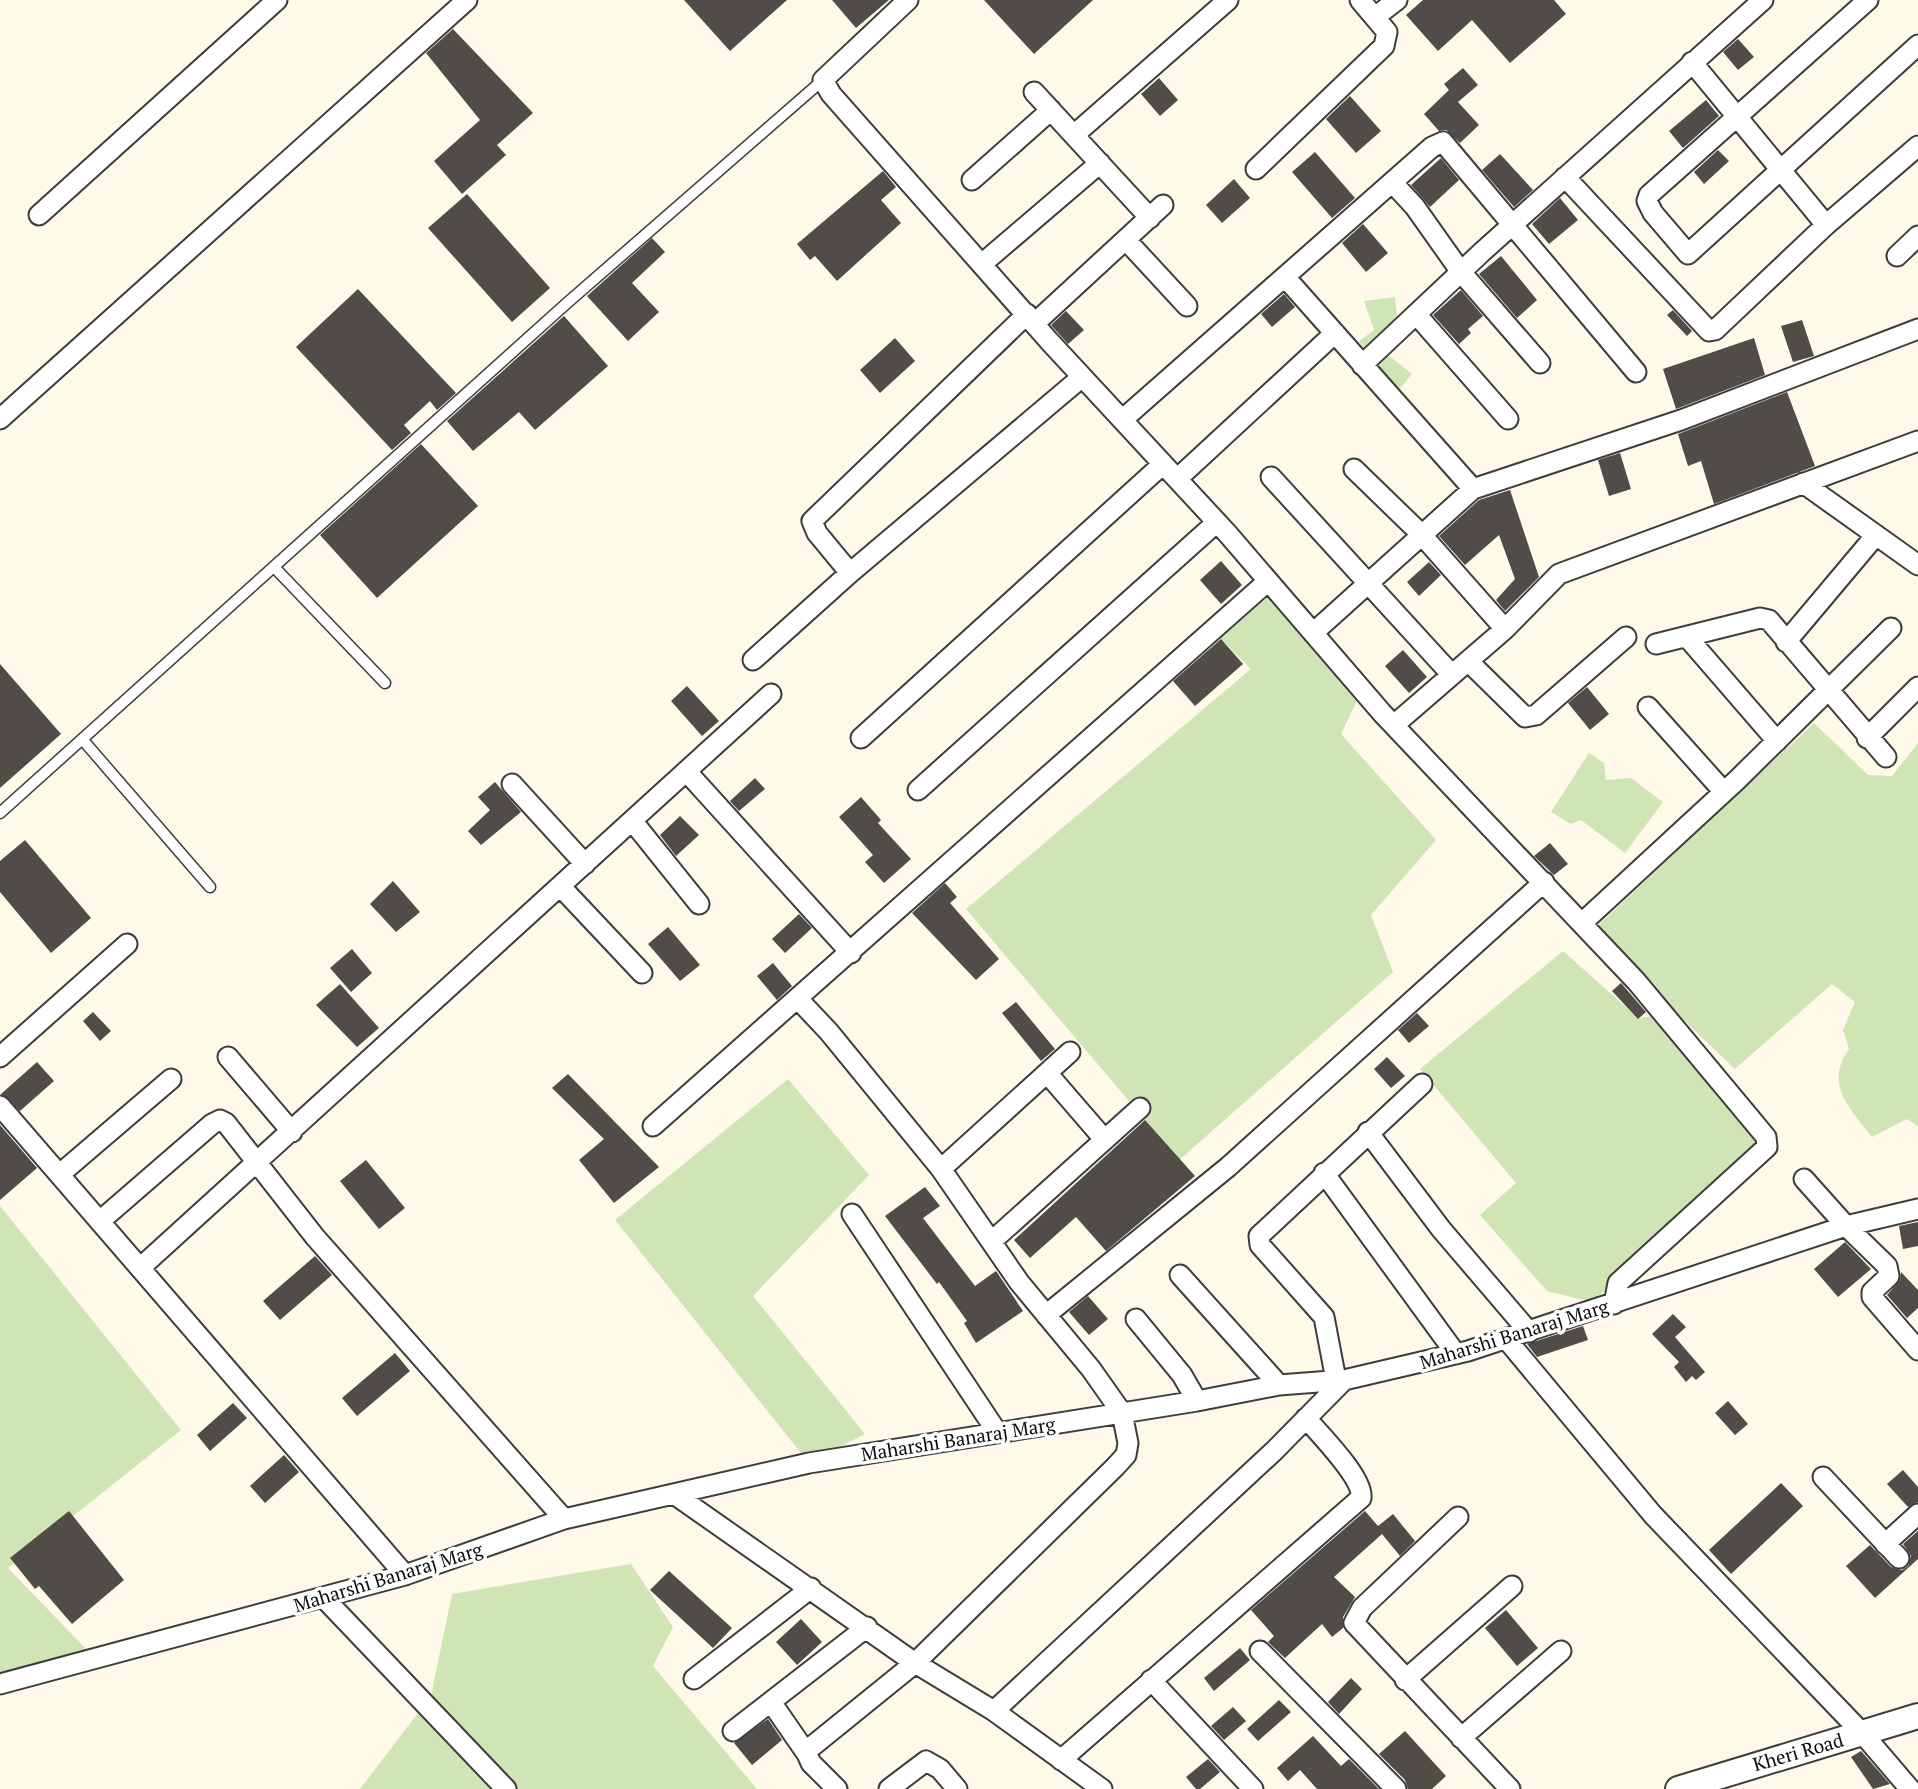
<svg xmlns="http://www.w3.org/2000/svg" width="1918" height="1789" font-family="'PT Serif',serif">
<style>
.green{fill:#cfe5b6}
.building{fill:#524c48}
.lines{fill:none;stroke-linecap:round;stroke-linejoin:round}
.service-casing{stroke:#3d3d3d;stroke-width:13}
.minor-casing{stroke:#3d3d3d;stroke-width:23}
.tertiary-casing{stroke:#3d3d3d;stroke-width:28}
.service{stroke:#fff;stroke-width:10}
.minor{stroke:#fff;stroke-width:19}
.tertiary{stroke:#fff;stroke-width:24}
.labels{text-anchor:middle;stroke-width:7;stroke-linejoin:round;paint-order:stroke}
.street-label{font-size:19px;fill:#0a0a0a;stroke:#fff}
</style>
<rect width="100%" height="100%" fill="#fef9e9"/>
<path class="green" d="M1395,297L1397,315L1375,344L1412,374L1388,403L1371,358L1359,341L1374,330L1364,301Z
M1277,591L1362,690L1341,734L1436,840L1371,915L1393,972L1179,1160L966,909L1251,669L1217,635Z
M1814,723L1868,775L1892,776L1918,743V1126L1907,1119L1872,1137C1849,1107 1824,1085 1849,1049L1843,1030L1855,1002L1832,984L1735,1069L1591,932Z
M1589,753L1604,763L1606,780L1631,778L1663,802L1625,853L1581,820L1571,824L1551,812Z
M1563,951L1638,1018L1669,1014L1767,1143L1592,1302L1547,1291L1480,1215L1516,1183L1420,1069Z
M788,1079L869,1175L753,1296L865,1434L809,1463L615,1220Z
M0,1206L181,1430L8,1568L88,1651L0,1672Z
M631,1564L673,1627L653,1666L757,1789H360L431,1696L452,1594Z"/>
<path class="building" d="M684,0H787L730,51Z
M832,0H889L856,28Z
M984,0H1093L1034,54Z
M1423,0H1554L1566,14L1510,63L1472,20L1438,51L1406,15Z
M453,29L533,113L497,145L506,155L462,194L434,161L480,120L426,53Z
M1738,39L1754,57L1738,70L1723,52Z
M1463,68L1478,85L1458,102L1479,125L1460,143L1446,130L1439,131L1424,114L1449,90L1444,84Z
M1159,78L1178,100L1160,116L1141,94Z
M1350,96L1381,131L1356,153L1326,119Z
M1706,100L1719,116L1683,148L1669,131Z
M1718,150L1729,161L1704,184L1694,172Z
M1315,152L1355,198L1332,218L1292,172Z
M1500,154L1533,190L1514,207L1482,170Z
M1441,158L1459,180L1430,207L1411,185Z
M883,171L896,187L881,200L901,223L837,281L815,256L810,260L797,244Z
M1234,179L1250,198L1222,223L1206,205Z
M467,194L550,288L512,322L428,228Z
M1560,198L1578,220L1549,244L1532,224Z
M1363,224L1388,253L1366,272L1342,243Z
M652,238L665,252L632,283L659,312L628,341L587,296Z
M1501,256L1537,300L1517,318L1479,274Z
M358,289L456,393L437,410L430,401L404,425L411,433L392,450L296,347Z
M1461,290L1483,316L1468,329L1471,333L1459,344L1433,315Z
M1284,294L1295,307L1272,327L1261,314Z
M1673,310L1692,331L1687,336L1667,315Z
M1066,311L1084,330L1068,344L1051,325Z
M564,316L608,366L535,430L519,412L473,451L447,421Z
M1802,320L1814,356L1793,362L1781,326Z
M895,338L915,361L880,393L860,370Z
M1754,338L1765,375L1676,409L1663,369Z
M1787,392L1815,466L1714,504L1701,461L1688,466L1678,434Z
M421,444L478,506L377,598L320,535Z
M1620,453L1631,489L1609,496L1598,460Z
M1510,490L1539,577L1505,611L1496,600L1515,579L1499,535L1465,565L1439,536L1479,500Z
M1221,561L1242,585L1221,604L1200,580Z
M1429,562L1441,575L1419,596L1407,582Z
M1221,639L1243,664L1195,706L1173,681Z
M1403,650L1427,677L1409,693L1385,666Z
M0,664L61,734L0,788Z
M687,686L719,721L702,736L671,701Z
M1587,687L1609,714L1590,730L1568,703Z
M755,778L765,789L739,811L730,801Z
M495,782L521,812L481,845L468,831L490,810L478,797Z
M861,797L881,820L878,823L911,859L884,883L865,862L873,855L839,817Z
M680,816L699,835L676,856L660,835Z
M25,840L91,918L51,953L0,892V861Z
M1550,843L1568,864L1554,875L1534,856Z
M393,881L420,912L396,932L370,904Z
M945,883L957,897L950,903L999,959L976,980L912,913Z
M799,914L812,928L785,953L772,939Z
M668,927L700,965L680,981L648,944Z
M352,949L372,973L351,992L330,968Z
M773,963L792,986L777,1000L757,976Z
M1621,983L1646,1012L1638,1019L1612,991Z
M340,984L379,1028L357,1047L316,1005Z
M1016,1002L1055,1049L1041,1061L1002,1013Z
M93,1012L111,1031L100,1041L83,1021Z
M1417,1013L1429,1026L1409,1043L1398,1030Z
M1387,1057L1405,1076L1391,1088L1374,1069Z
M37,1062L54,1081L20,1111L1,1094Z
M568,1074L659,1167L614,1203L579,1160L604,1139L552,1088Z
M1145,1120L1195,1176L1106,1251L1076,1217L1030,1258L1014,1240Z
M0,1125L37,1168L0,1200Z
M366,1160L405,1208L379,1229L340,1181Z
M925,1187L940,1206L923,1218L975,1286L996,1271L1023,1311L976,1343L964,1323L967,1321L939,1282L937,1284L885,1216Z
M1918,1222V1246L1903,1249L1899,1226Z
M1845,1242L1871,1269L1838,1297L1814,1269Z
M315,1256L332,1275L280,1320L263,1301Z
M1901,1272L1918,1290V1308L1907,1318L1887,1295L1900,1280Z
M1088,1296L1108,1319L1089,1335L1069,1312Z
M1673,1314L1686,1327L1675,1337L1705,1372L1696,1380L1692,1376L1686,1382L1674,1367L1679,1362L1652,1334Z
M1583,1326L1588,1340L1537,1357L1527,1344Z
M395,1353L410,1371L357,1416L342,1398Z
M1728,1401L1748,1424L1735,1435L1715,1413Z
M233,1403L247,1418L210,1451L197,1435Z
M284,1455L299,1472L265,1503L250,1486Z
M1903,1470L1918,1487V1502L1908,1507L1887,1484Z
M1781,1483L1803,1506L1731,1574L1709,1550Z
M69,1511L124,1580L72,1624L39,1586L35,1589L10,1558Z
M1365,1511L1378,1526L1393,1514L1415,1541L1400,1556L1382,1534L1334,1577L1355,1597L1343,1617V1628L1332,1637L1322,1624L1285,1658L1268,1642L1274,1636L1251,1610Z
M1918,1531V1559L1875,1598L1846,1566L1870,1545L1891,1567L1902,1570L1908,1566L1911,1556L1903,1544Z
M669,1571L732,1628L713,1648L650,1590Z
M1506,1610L1538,1648L1517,1666L1485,1628Z
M801,1619L822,1642L797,1665L776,1642Z
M1240,1648L1250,1660L1214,1691L1204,1678Z
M1351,1678L1362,1689L1339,1714L1328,1702Z
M1279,1700L1291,1712L1258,1741L1247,1729Z
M1233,1707L1246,1721L1224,1740L1211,1726Z
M768,1719L782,1740L752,1765L734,1743Z
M1405,1731L1446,1776L1432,1789H1408L1405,1780L1379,1754Z
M1313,1736L1341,1766L1349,1759L1379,1789H1317L1300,1770L1288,1781L1277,1768Z
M1861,1751L1890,1784L1873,1789L1851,1757Z
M1208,1759L1220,1772L1200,1789H1196L1186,1777Z"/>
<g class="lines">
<defs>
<path id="service" d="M274,567L385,683
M82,739L210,887
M0,813L567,303L823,80"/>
<path id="minor" d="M908,0L823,80L831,94L1050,342L1227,533L1382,713L1636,981L1766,1137L1767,1147L1618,1283L1614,1304
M1868,0L1649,195L1647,201L1653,213L1688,254L1918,45
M1375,17L1397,0
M1692,62L1826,225
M1034,92L1150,218
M1074,135L1228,0
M1256,169L1384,46L1387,32L1360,0
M1565,177L1709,331L1715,330L1826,225L1918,146
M972,180L1051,110
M1392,182L1415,207L1461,272L1540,363
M39,215L277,0
M1126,240L1187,306
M1897,256L1918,236
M983,263L1100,163
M1285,277L1473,489
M1416,314L1508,419
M1035,323L1163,205
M1362,365L1482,252L1763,0
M0,419L467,0
M1122,420L1432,147L1443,142L1636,372
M1354,469L1421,534L1505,629
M1271,477L1452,675
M1177,479L1335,333
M1803,483L1918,565
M850,573L817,533L812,521L1027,314
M1313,633L1473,489L1681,420L1918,329
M1687,637L1777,741
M1786,642L1876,535
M1656,644L1760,618L1769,620L1886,757
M753,660L850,573L1082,377
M1468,661L1525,717L1536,715L1626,637
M1648,707L1724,792
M1394,725L1505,629L1559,574L1918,441
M861,738L1163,464
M1867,738L1918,687
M687,772L851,953
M512,784L585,864
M918,790L1217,522
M634,823L699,904
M561,887L642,973
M1582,923L1737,780L1891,628
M798,999L829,1032L941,1169L1019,1282L1091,1369L1122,1413L1128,1443L1126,1455L1115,1467L915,1663L810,1748L807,1754L811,1763L837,1789
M0,1057L127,944
M228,1057L292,1132
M1047,1073L1104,1139
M0,1106L405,1575
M653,1126L1268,581
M1368,1132L1441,1229L1529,1332
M941,1169L1070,1052
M1324,1173L1456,1354
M60,1174L171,1079
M1804,1179L1846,1226L1887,1266L1889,1276L1872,1292V1297L1918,1350
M852,1214L997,1432
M100,1221L212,1124L220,1120L226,1123L315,1237L564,1519
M992,1241L1140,1108
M140,1268L771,694
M1180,1275L1279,1385
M1046,1315L1228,1167L1544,882
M1136,1319L1182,1375L1197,1401
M1507,1340L1653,1515L1863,1734L1910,1789
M1336,1380L1324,1317L1260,1245L1259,1236L1422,1084
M1823,1477L1899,1558
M674,1494L915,1663L994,1711L1102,1789
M1458,1517L1362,1608L1354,1623L1510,1789
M1885,1544L1918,1514
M323,1597L506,1789
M1260,1651L1396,1789
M694,1679L811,1588
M1151,1680L1253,1789
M1405,1680L1512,1586
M0,1684L405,1575L564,1519L809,1463L1197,1401L1279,1385L1344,1380L1468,1351L1846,1226L1918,1209
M771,1702L807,1754
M994,1711L1274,1451L1344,1380
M733,1731L867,1627
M1461,1738L1561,1651
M1061,1760L1361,1498C1364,1478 1320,1435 1306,1418
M889,1789L926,1761L940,1769L957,1789"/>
<path id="tertiary" d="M1678,1789L1918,1716"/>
</defs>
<use href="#service" class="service-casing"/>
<use href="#minor" class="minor-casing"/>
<use href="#tertiary" class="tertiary-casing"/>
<use href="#service" class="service"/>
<use href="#minor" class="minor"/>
<use href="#tertiary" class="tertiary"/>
</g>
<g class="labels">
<g class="street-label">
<text transform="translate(1514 1334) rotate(-17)" y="7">Maharshi Banaraj Marg</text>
<text transform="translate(958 1439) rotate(-9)" y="7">Maharshi Banaraj Marg</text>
<text transform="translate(388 1577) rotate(-17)" y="7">Maharshi Banaraj Marg</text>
<text transform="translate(1798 1752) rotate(-16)" y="7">Kheri Road</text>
</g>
</g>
</svg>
